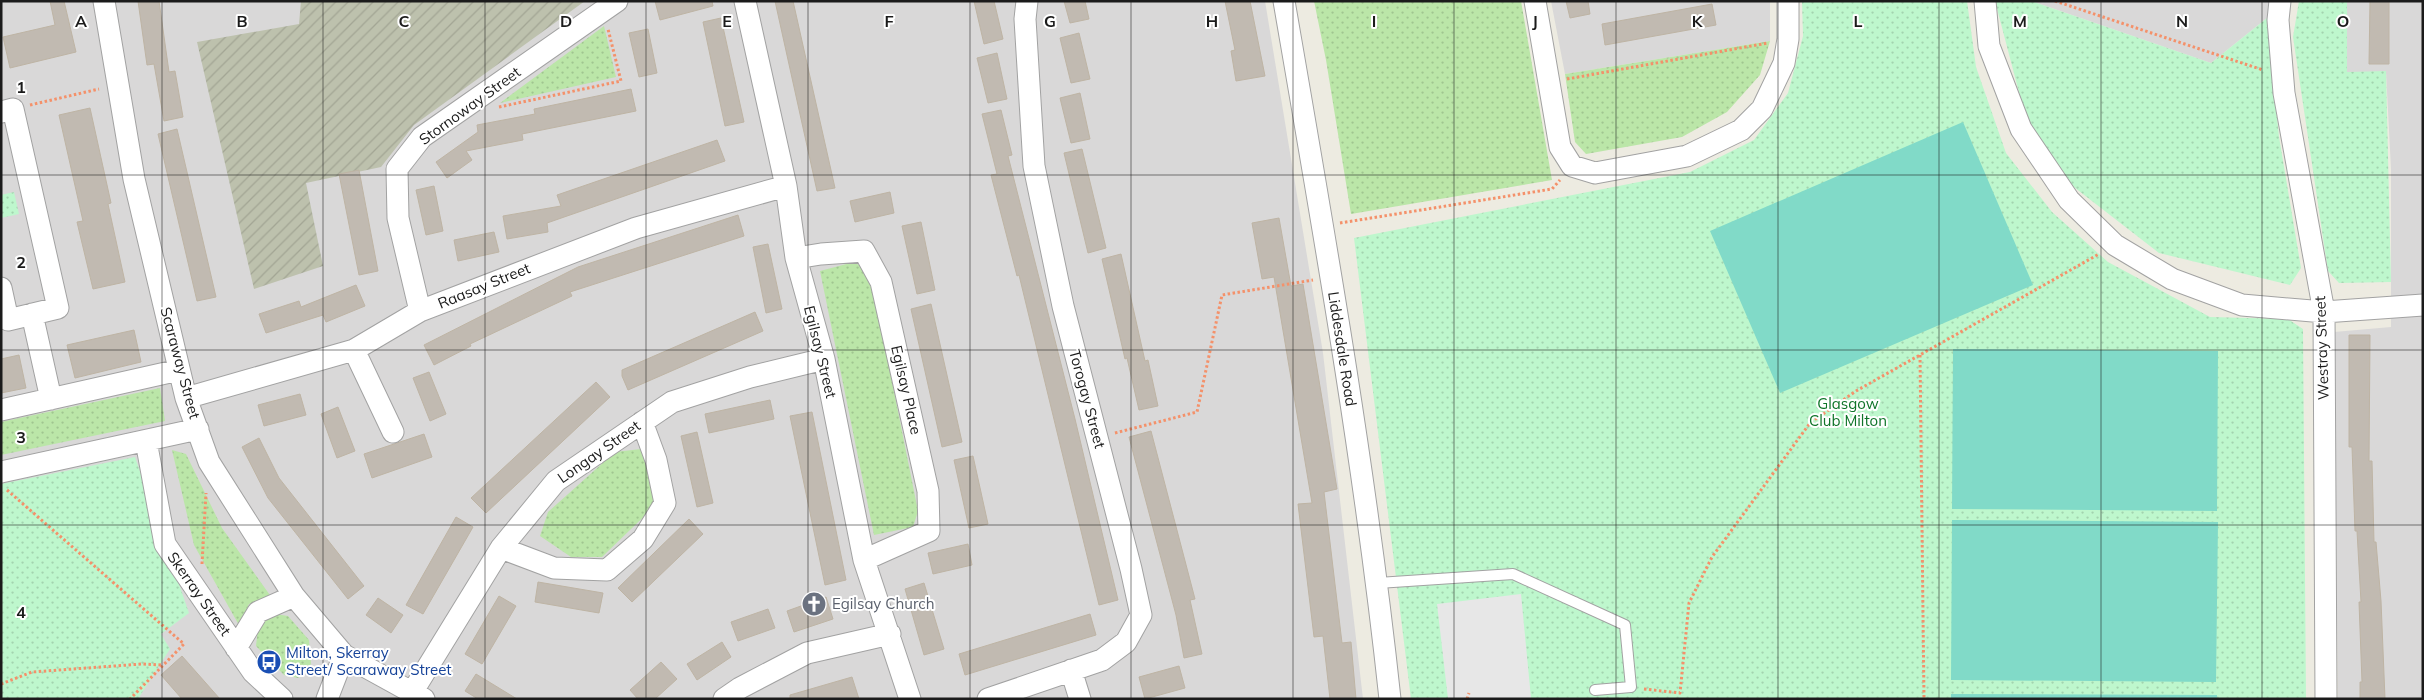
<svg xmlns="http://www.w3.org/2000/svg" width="2424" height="700" font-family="Mulish,sans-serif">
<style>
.residential{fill:#d9d8d8}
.construction{fill:url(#construction-furrows)}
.grass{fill:url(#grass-dots)}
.park{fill:url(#park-dots)}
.pitch{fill:#81dac8}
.parking{fill:#e7e7e7}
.building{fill:#c1bab1;stroke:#beb4a4}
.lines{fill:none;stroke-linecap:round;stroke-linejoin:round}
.lane-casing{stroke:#a2a2a2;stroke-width:12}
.street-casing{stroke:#a2a2a2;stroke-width:23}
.path{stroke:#f4916a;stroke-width:3;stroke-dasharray:2.5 2.5;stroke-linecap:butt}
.lane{stroke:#fff;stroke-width:10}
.street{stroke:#fff;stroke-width:21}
.grid{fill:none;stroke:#1b1b1b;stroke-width:1;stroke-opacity:0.55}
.labels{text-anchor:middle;stroke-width:4;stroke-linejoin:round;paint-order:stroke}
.street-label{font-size:15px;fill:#1b1b1b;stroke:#fff}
.park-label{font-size:15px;fill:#0f7429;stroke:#fff}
.worship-label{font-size:15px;fill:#5b616d;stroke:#fff;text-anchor:start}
.transit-label{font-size:15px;fill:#164399;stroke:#fff;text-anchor:start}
.grid-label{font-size:16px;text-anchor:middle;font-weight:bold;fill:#1b1b1b;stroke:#fff;stroke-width:4;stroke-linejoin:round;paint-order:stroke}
</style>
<defs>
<pattern id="construction-furrows" width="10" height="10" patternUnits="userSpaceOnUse" patternTransform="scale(1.25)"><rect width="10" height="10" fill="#bdc1ad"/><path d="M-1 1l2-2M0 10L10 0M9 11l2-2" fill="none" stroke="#a2a594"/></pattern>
<pattern id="grass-dots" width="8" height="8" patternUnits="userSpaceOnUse" patternTransform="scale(1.25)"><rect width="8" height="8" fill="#bbe6a8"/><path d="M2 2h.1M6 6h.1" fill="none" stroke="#a0c590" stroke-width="1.8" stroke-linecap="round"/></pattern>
<pattern id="park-dots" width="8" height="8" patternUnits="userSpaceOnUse" patternTransform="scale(1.25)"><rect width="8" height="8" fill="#bef7cd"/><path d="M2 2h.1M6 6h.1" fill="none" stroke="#a3d3af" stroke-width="1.8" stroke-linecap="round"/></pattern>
</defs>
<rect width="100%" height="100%" fill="#edebe1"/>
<path class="residential" d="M1,1H1265L1323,353L1363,699H1Z
M1551,1H1770V41L1565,74Z
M2031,1H2270L2267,18L2211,63Z
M2347,1H2423V699H2338L2334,332L2391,327V169L2386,72H2347Z"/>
<path class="construction" d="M301,1H585L414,125L381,167L306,183L323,266L254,289L197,42L299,24Z"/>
<path class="grass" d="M1314,1H1521L1552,180L1351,214L1326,60Z
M604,26L616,77L500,103Z
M1770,41L1760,75L1727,112L1682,137L1586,154L1575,142L1565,74Z
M854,262L870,272L918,511L913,527L874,535L820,271Z
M160,388L165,421L1,455V422Z
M641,449L651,467L658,503L602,557H571L540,536L548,512L615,452Z
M172,450L186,454L222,528L272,598L249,604L240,627L194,545Z
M269,613L288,616L309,640L311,664L298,678L284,675L256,646L258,628Z"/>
<path class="park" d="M1802,1H1967L1976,67L2006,153L2052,212L2108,262L2210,317L2288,319L2303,329L2306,699H1411L1354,238L1690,172L1754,140L1788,93L1803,36Z
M1995,1H2031L2211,63L2267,18L2279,137L2301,268L2290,285L2159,253L2070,184L2026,119Z
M2299,1H2347V72L2386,71L2391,282L2339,283L2328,271L2293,37Z
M14,192L19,214L1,218V195Z
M135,457L189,613L161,634L170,649L138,699H1V484Z"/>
<path class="pitch" d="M1963,122L2033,285L1780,393L1710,231Z
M1953,349L2218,351L2217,511L1952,509Z
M1952,520L2218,522L2216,682L1951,680Z
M1951,694L2217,695V699H1951Z"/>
<path class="parking" d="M1521,594L1531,698L1448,699L1437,604Z"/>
<path class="building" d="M50,1H64L76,52L10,68L3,37L55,25Z
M138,1H159L169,72L175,71L183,117L164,121L154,64L147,65Z
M655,1H712L713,6L660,20Z
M775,1H793L835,188L817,191Z
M974,1H994L1003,39L984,44Z
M1064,1H1085L1089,19L1070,23Z
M1225,1H1250L1265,76L1236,81L1231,51L1235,50Z
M1566,1H1588L1590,14L1570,18Z
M2370,1H2389V64H2369Z
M1712,4L1716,25L1605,45L1602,24Z
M721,18L744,122L725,126L703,22Z
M648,29L657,73L639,77L629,33Z
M1079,33L1090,79L1071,83L1060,38Z
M997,53L1007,99L988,103L977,58Z
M631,89L636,111L522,134L523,140L466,151L472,160L447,178L436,162L478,132L477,125L535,114L534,109Z
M1080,93L1090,139L1071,143L1060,98Z
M90,108L111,203L108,204L125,282L93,289L77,222L83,221L59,115Z
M1001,110L1012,155L1008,156L1075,419L1118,600L1099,605L1019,275L1017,276L991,175L997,174L982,114Z
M177,129L216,297L197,301L158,134Z
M717,140L725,161L547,223L548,232L507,239L503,216L561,206L557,195Z
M1082,149L1106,248L1088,253L1064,153Z
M359,170L378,271L359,275L339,174Z
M434,186L443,231L426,235L416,190Z
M890,192L894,213L855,222L850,201Z
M738,215L744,236L570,292L572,296L470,344L471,346L434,365L424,345L578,267Z
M1279,218L1291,286L1303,284L1337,489L1324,492L1342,643L1351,642L1356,699H1330L1323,636L1314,637L1298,504L1312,503L1274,277L1262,279L1252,223Z
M921,222L935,290L917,294L902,226Z
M494,232L499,252L458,261L454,240Z
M768,244L782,309L766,313L753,247Z
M1121,254L1145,361L1148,360L1158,406L1139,410L1127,358L1125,359L1102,259Z
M356,285L365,306L326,322L323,315L266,333L259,314L299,301L301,307Z
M931,304L962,442L942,447L911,309Z
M755,312L763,331L628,390L622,376V370Z
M134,330L141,362L75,378L67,345Z
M2349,335H2370L2369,461H2372L2374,542H2376L2381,601L2385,699H2360V682H2362L2359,602H2361L2357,531H2355L2352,447H2349Z
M19,355L26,388L1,393V359Z
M429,372L446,414L430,421L413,378Z
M596,382L610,397L486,513L471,498Z
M300,394L306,415L264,426L258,405Z
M770,400L774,419L709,433L705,414Z
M338,407L355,451L337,458L321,414Z
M812,412L846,580L825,585L790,416Z
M1151,431L1195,599L1190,600L1202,654L1184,658L1176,615L1129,437Z
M697,432L713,503L697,507L681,436Z
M424,434L432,457L372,478L364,454Z
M259,438L279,478L364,586L348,599L268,498L242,447Z
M973,456L988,524L969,528L954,460Z
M456,517L473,527L423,614L406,605Z
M689,519L703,534L632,602L618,588Z
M968,544L972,565L933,574L928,553Z
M538,582L603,593L599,613L535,602Z
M924,583L944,649L924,655L905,589Z
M499,596L516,606L482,664L465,654Z
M826,597L833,619L794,632L787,611Z
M378,598L403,615L391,633L366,615Z
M768,609L775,628L738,641L731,622Z
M1090,614L1096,635L965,675L959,654Z
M722,642L731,657L697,680L687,664Z
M182,656L220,699H182L161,675Z
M661,662L677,679L655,699H638L630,690Z
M1179,666L1185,688L1145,699L1139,677Z
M476,674L517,699H478L465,691Z
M852,677L859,699H790V695Z"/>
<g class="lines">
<defs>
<path id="lane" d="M1378,583L1513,574L1625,625L1631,687L1595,690"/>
<path id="street" d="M104,1L134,179L186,398L209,462L294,596L344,655L424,699
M745,1L786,186L796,258L824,359L864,560L910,699
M1284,1C1324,233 1365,465 1390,699
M1535,1L1560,147L1572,166L1595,173L1687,156L1741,130L1762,109L1784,63L1788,39V1
M1985,1L1989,46L2021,129L2069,200L2115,245L2172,279L2242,305L2324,312L2423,305
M2280,1L2278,20L2284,93L2324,312L2326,699
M1,112L13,109L58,308L8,320L1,288
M796,258L821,254L864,251L881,282L928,491L929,531L864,560
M420,311L398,218L397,169L422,137L617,1
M32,314L51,399
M354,350L393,432
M186,398L354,350L420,311L636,228L786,186
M1,410L179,370
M146,441L165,544L253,672L282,699
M1,472L198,429
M501,548L554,568L607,570L643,539L665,503L656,460L642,422
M236,648L258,612L294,596
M1071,670L1080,699
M413,691L501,548L556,481L672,402L750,377L824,359
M327,699L344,655
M724,699L740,688L807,653L890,634
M988,699L1102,660L1126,642L1141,615L1131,569L1063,306L1034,166L1025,19L1027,1"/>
</defs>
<use href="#lane" class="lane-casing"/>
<use href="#street" class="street-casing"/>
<path class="path" d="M2055,1L2263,70
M1567,79L1768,43
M30,105L99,89
M499,107L621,81L608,29
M1340,223L1552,189L1560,180
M1920,355L1924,699
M1115,433L1197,412L1222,295L1313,280
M7,490L184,644L130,699
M202,564L206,493
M1,684L32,672L142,664L163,665
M1644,689L1680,693L1689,603L1712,557L1810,423L1856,391L2099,254
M1467,699L1469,693"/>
<use href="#lane" class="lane"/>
<use href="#street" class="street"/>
</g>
<path class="grid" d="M162,1V699M323,1V699M485,1V699M646,1V699M808,1V699M970,1V699M1131,1V699M1293,1V699M1454,1V699M1616,1V699M1778,1V699M1939,1V699M2101,1V699M2262,1V699M1,175H2423M1,350H2423M1,525H2423"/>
<defs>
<symbol id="church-disc" viewBox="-11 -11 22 22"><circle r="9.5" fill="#6b7280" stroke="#fff"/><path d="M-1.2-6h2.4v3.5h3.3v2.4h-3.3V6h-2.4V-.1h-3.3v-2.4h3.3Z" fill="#fff"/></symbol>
<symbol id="bus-disc" viewBox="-11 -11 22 22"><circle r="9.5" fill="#1a4fb4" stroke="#fff"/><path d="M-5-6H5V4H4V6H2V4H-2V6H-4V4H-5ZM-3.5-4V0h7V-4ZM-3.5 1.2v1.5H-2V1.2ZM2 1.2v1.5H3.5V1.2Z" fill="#fff"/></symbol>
</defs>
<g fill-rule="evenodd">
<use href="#church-disc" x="800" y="590" width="28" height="28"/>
<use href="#bus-disc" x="255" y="648" width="28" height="28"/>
</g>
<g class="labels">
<g class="street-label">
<text transform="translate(470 106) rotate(-36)" y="5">Stornoway Street</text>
<text transform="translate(484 286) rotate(-22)" y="5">Raasay Street</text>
<text transform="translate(2322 348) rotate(-92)" y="5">Westray Street</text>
<text transform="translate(1342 349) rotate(81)" y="5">Liddesdale Road</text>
<text transform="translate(820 352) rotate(76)" y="5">Egilsay Street</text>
<text transform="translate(180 363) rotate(75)" y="5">Scaraway Street</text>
<text transform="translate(906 390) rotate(77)" y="5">Egilsay Place</text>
<text transform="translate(1087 399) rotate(75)" y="5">Torogay Street</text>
<text transform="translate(599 452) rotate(-35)" y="5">Longay Street</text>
<text transform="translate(199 594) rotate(55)" y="5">Skerray Street</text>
</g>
<g class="park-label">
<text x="1848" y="409">Glasgow<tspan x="1848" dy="17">Club Milton</tspan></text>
</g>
<g class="worship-label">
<text x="832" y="609">Egilsay Church</text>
</g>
<g class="transit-label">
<text x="286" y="658">Milton, Skerray<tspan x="286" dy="17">Street/ Scaraway Street</tspan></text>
</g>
</g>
<g class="grid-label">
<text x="81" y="27">A</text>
<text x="242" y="27">B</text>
<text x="404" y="27">C</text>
<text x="566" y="27">D</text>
<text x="727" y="27">E</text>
<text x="889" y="27">F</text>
<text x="1050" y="27">G</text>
<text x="1212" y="27">H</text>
<text x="1374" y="27">I</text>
<text x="1535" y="27">J</text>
<text x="1697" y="27">K</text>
<text x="1858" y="27">L</text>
<text x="2020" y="27">M</text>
<text x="2182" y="27">N</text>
<text x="2343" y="27">O</text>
<text x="21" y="93">1</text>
<text x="21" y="268">2</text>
<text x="21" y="443">3</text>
<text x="21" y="618">4</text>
</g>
<rect width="2424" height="700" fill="none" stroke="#1b1b1b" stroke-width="5"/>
</svg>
